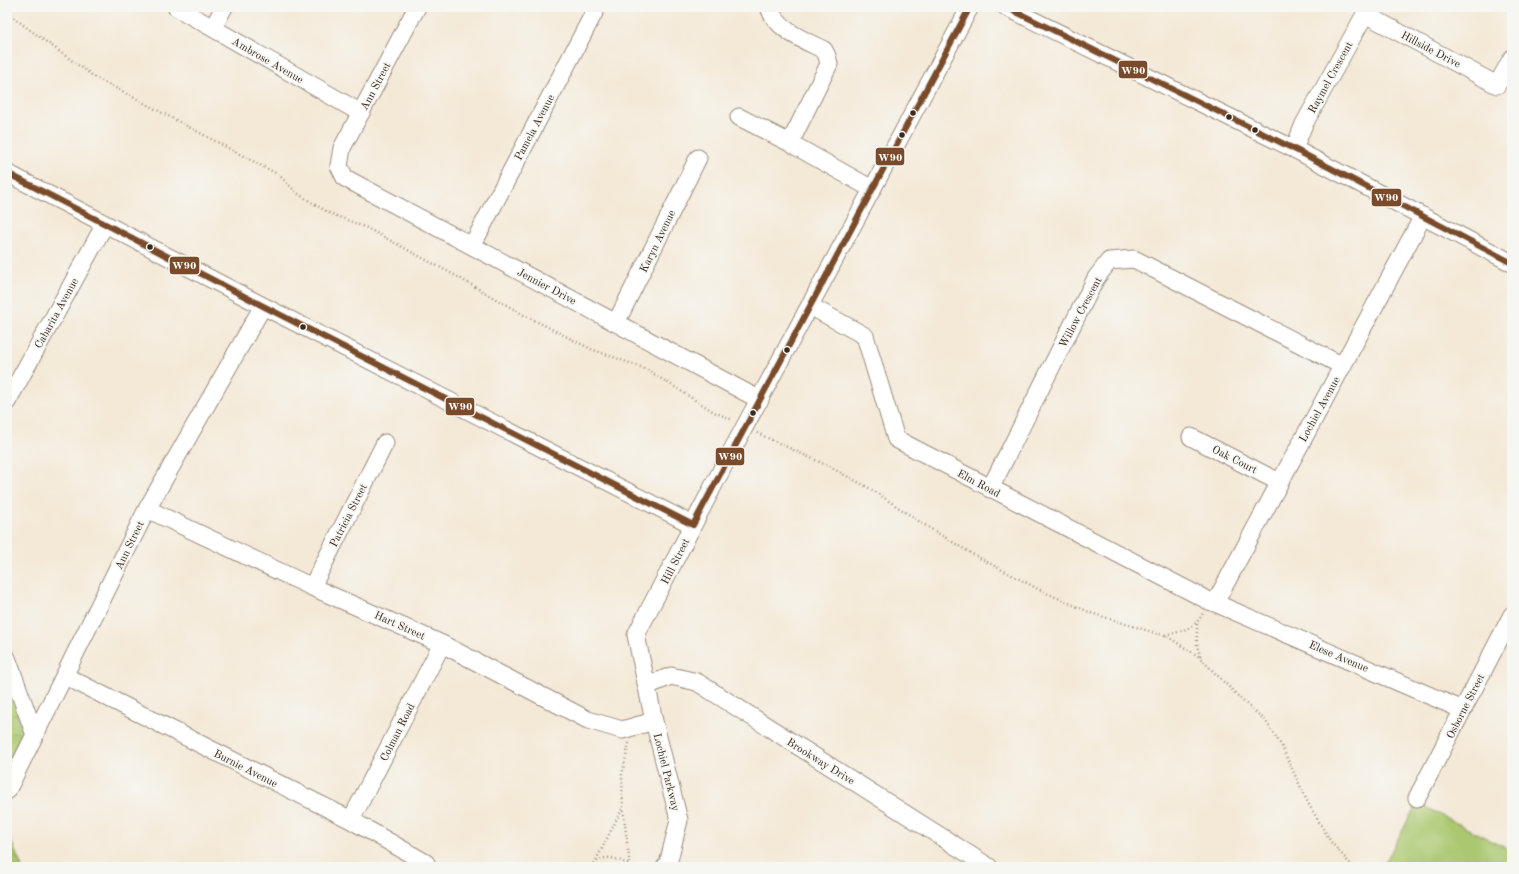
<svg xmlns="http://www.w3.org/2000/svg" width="1519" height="874" font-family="'Old Standard TT',serif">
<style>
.green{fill:#abc86f;stroke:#737946}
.park{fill:url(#park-crowns);stroke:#737946}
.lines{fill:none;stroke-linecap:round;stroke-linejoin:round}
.minor-casing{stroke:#988a7a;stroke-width:19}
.path{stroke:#988a7a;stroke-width:2.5;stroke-dasharray:1 3;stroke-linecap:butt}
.minor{stroke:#fff;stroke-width:17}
.bus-1-casing{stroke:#f6f6f2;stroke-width:9}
.bus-1{stroke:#7a4b2a;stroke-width:6}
.bus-dot{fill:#3b2a1e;stroke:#f6f6f2;stroke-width:1.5}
.labels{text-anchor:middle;stroke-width:3;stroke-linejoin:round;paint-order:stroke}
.street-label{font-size:11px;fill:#3b2a1e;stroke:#f6f6f2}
.line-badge{stroke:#f6f6f2;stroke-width:1.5}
.badge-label{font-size:11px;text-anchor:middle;font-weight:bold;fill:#fff}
</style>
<defs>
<pattern id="park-crowns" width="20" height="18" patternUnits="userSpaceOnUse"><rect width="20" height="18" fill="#abc86f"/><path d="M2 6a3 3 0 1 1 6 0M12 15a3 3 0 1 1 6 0" fill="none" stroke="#8ca35b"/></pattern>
</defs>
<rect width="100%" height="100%" fill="#f6f6f2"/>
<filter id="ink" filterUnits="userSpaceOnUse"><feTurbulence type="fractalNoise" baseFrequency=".025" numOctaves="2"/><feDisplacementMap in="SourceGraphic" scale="8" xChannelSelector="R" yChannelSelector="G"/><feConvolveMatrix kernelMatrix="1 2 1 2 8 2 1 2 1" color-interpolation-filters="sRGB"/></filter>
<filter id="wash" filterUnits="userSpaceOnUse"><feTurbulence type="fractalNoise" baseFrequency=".012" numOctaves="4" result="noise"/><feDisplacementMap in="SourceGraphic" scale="16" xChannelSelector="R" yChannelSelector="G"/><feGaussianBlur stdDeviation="0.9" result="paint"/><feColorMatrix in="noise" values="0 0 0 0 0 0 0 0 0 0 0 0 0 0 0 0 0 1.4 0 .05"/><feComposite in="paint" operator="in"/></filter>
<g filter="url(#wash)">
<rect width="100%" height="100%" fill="#f4e9d7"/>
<path class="green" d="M1417,803L1512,851V867H1383Z"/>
<path class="park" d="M7,684L23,729L7,766Z
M7,832L22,867H7Z"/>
</g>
<g filter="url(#ink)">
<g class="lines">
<defs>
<path id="minor" d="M176,7L361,113
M417,7L342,148L339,166L345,178L760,400
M769,7C776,30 804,40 824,50L827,56L829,64L790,143L872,189
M1006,7L1294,149L1512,263
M1365,14L1497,85L1512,58
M213,28L224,7
M739,117L790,143
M1294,149L1304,124L1369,7
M7,173L263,306L693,525
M472,246L597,7
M810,306L865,336L896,439L1209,601L1215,603L1463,710
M616,323L698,158
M7,402L105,224
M1191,437L1279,482
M990,489L1096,278L1109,261L1134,259L1343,366
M147,509L312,587L442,644L588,720L622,730L654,721
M312,587L385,443
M1215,603L1423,216
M7,658L35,735
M65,676L351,820L426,863L424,867
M647,686L671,676L697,682L989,867
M7,791L147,509L263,306
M1417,798L1512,615
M351,820L442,644
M665,867L668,864L679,820L654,721L636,635L723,467L970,7"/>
</defs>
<use href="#minor" class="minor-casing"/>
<path class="path" d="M7,13L93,76L279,175L297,193L327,212L367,228L456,276L522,314L591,349L646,369L714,412L733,420
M757,433L826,465L871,489L923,524L974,555L1042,591L1091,613L1168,637L1198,656L1244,702L1265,720L1281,745L1308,803L1331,842L1353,867
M1197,624V646L1201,658
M1165,635C1182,631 1195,629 1203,613
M629,743L622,775L623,808L630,867
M596,860L622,809
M591,867C602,853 617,857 630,866"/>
<use href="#minor" class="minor"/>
<defs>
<path id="bus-1" d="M1006,7L1294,149L1512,263
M7,173L263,306L693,525L970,7"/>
</defs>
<use href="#bus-1" class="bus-1-casing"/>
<use href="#bus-1" class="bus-1"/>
</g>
</g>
<g class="bus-dot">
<circle cx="913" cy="113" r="3.5"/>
<circle cx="1229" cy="117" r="3.5"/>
<circle cx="1255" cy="130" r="3.5"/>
<circle cx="902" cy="135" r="3.5"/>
<circle cx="150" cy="247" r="3.5"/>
<circle cx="303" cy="327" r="3.5"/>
<circle cx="787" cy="350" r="3.5"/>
<circle cx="753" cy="413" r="3.5"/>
</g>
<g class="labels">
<g class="street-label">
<text transform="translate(1431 49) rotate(28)" y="4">Hillside Drive</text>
<text transform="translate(268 60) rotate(30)" y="4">Ambrose Avenue</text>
<text transform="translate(1330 77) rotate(-61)" y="4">Raymel Crescent</text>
<text transform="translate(375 86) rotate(-62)" y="4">Ann Street</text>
<text transform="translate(534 127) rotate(-62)" y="4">Pamela Avenue</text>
<text transform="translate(657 241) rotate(-64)" y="4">Karyn Avenue</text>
<text transform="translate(547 286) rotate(28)" y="4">Jennier Drive</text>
<text transform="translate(1080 312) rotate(-62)" y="4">Willow Crescent</text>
<text transform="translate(56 313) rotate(-61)" y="4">Cabarita Avenue</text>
<text transform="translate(1319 409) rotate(-61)" y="4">Lochiel Avenue</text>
<text transform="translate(1235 459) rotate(27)" y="4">Oak Court</text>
<text transform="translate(979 483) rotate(28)" y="4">Elm Road</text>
<text transform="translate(348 515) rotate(-63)" y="4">Patricia Street</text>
<text transform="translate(129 545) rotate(-64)" y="4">Ann Street</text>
<text transform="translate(675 561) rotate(-63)" y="4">Hill Street</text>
<text transform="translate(400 625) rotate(24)" y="4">Hart Street</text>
<text transform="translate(1339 656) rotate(23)" y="4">Elese Avenue</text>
<text transform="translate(1465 706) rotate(-63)" y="4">Osborne Street</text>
<text transform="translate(397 732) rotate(-63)" y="4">Colman Road</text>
<text transform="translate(821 761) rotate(32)" y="4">Brookway Drive</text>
<text transform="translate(246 768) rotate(27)" y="4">Burnie Avenue</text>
<text transform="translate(667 772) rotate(76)" y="4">Lochiel Parkway</text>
</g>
</g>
<g class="line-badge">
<rect x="1118" y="60" width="30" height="19" rx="4" fill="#7a4b2a"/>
<rect x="875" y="147" width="30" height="19" rx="4" fill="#7a4b2a"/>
<rect x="1371" y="188" width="31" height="19" rx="4" fill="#7a4b2a"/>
<rect x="169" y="256" width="31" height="19" rx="4" fill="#7a4b2a"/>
<rect x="445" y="397" width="30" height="19" rx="4" fill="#7a4b2a"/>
<rect x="715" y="447" width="30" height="19" rx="4" fill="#7a4b2a"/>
</g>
<g class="badge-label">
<text x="1133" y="74">W90</text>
<text x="890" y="161">W90</text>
<text x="1386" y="201">W90</text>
<text x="184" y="269">W90</text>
<text x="460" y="410">W90</text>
<text x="730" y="460">W90</text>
</g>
<rect width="1519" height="874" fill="none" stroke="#f6f6f2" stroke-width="24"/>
</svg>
